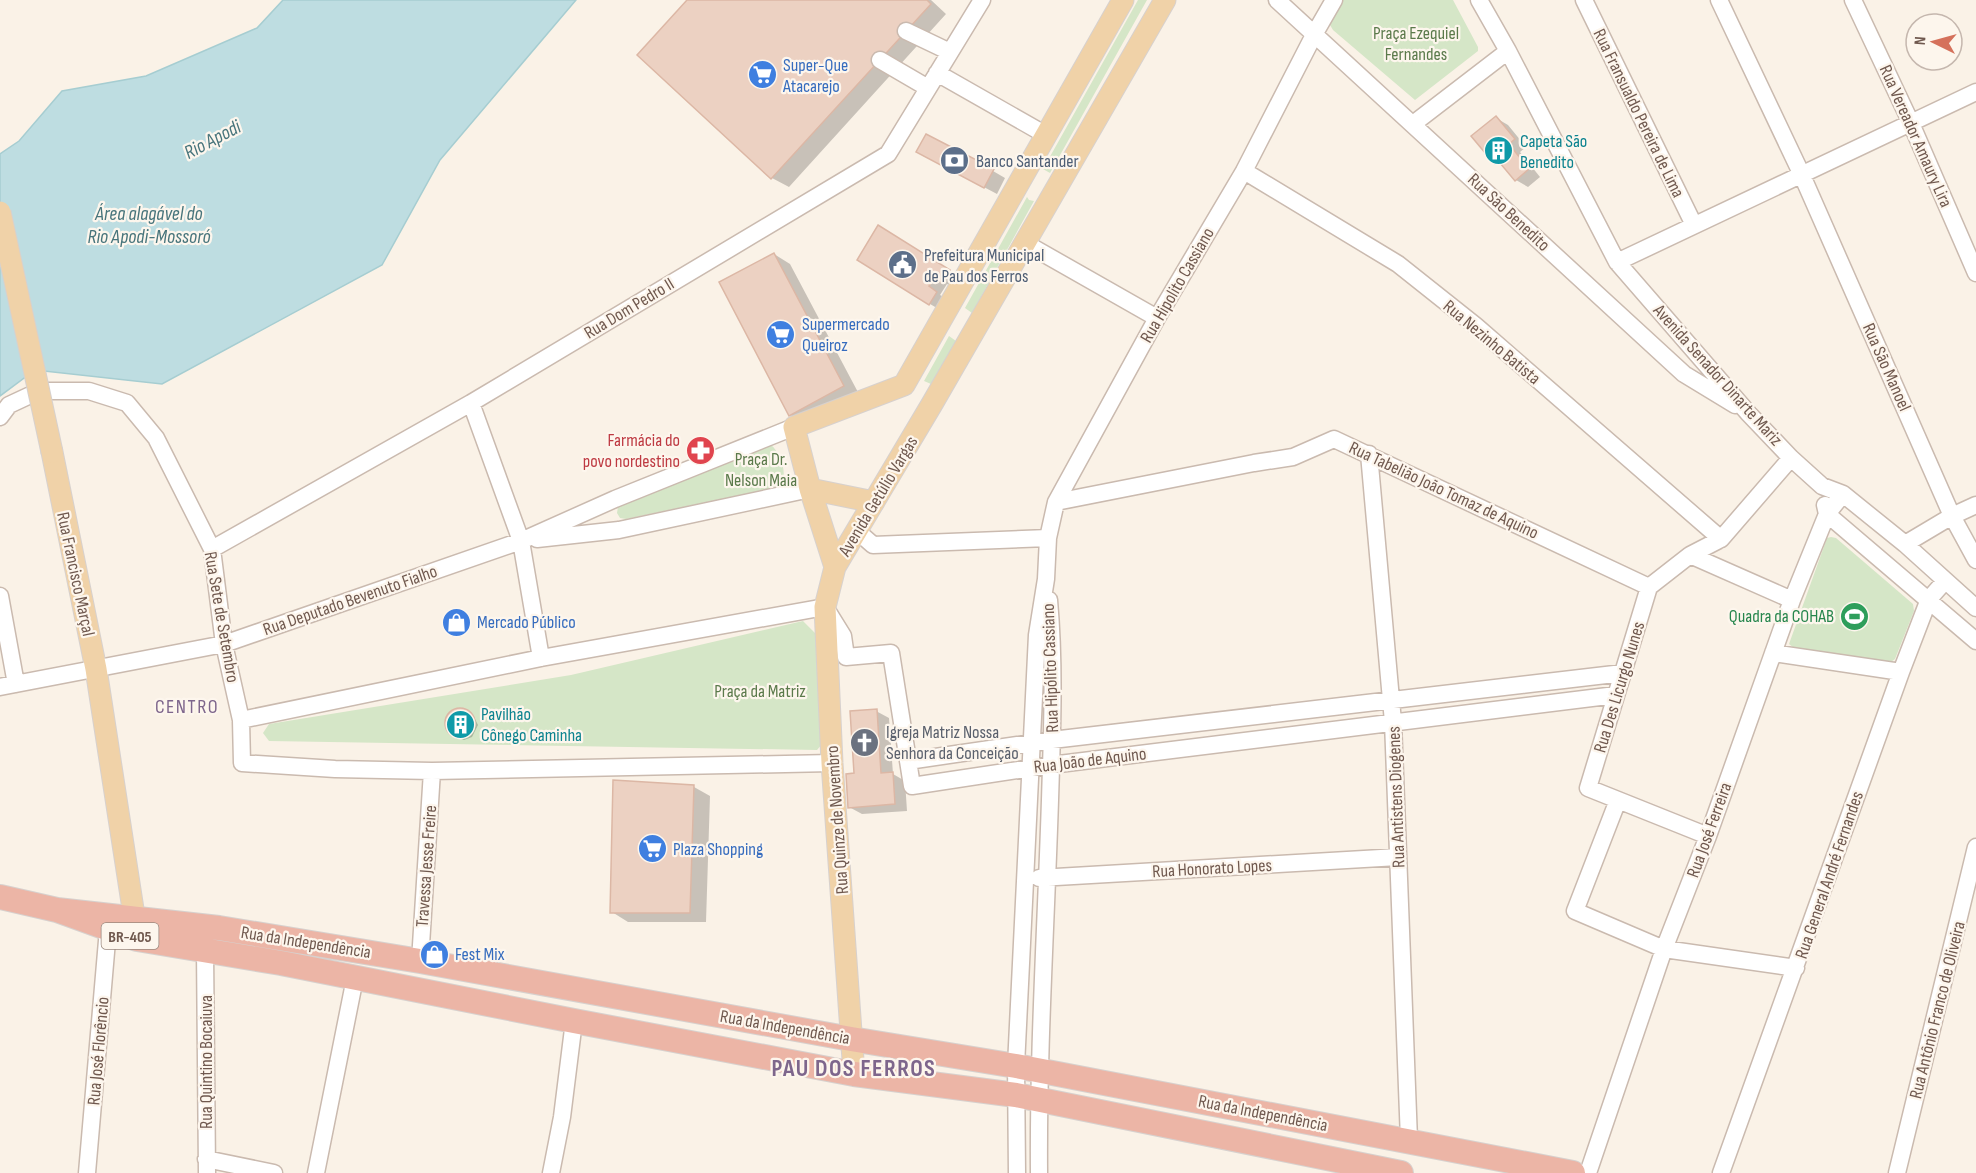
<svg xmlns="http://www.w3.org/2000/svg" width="1976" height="1173" font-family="'Sofia Sans Condensed',sans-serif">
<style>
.green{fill:#d5e6c7}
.water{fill:#bedde1;stroke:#a6cdd1;stroke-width:1.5}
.shadow{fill:#0003}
.building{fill:#ecd1c2;stroke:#dcb7a5;stroke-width:1.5}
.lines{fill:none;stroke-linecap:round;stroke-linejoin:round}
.minor-casing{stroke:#cabaaf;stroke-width:19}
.major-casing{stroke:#d7d1ce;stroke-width:23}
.highway-casing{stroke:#d7d1ce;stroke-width:26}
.minor{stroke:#fff;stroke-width:16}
.major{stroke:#f0d2a8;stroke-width:21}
.highway{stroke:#ecb5a6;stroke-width:24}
.major-bridge-casing{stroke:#d7d1ce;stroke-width:23;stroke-linecap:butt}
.major-bridge{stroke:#f0d2a8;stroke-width:21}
.labels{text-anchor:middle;stroke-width:4.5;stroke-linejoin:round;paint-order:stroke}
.shield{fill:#fdf6ed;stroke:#9a887e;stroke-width:1.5}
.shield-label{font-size:16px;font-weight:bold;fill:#70594f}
.park-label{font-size:18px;fill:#5b7a4b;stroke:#fdf6ed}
.shop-label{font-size:18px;fill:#366cbe;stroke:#fdf6ed;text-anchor:start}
.street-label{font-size:18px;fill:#70594f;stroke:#fdf6ed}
.culture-label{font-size:18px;fill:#0d838f;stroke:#fdf6ed;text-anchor:start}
.service-label{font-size:18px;fill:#4e5e75;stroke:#fdf6ed;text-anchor:start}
.health-label{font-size:18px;fill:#be3a42;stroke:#fdf6ed;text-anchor:end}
.leisure-label{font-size:18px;fill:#27864d;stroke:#fdf6ed;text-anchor:end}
.worship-label{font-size:18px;fill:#5b616d;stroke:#fdf6ed;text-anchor:start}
.water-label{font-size:20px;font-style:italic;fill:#47747b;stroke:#fdf6ed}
.neighbourhood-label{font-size:20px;letter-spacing:1.5px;fill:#7e668c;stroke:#fdf6ed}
.district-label{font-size:24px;font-weight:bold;letter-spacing:1.5px;fill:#7e668c;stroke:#fdf6ed}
</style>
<rect width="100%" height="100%" fill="#faf2e7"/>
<path class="green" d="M1138,0H1147L1050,173L1043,169Z
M1343,0H1453L1478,47V51L1415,100L1333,30L1330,25Z
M1027,197L1029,200L1034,201L972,313L965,308Z
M949,336L956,341L931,384L924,381Z
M771,445C781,453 790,478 778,487L626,519L620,518L617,513L618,507L623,504Z
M1831,537L1836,538L1913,604L1914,611L1895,659L1891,662L1794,648L1789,644L1827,538Z
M803,621L815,633L823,743L817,750L269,741L263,733L269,724L571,675Z"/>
<path class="water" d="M283,0H576L440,160L382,265L162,384L35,370L0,396V154L19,141L62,91L146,76L257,28Z"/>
<path class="shadow" d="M689,0H931L946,14L789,187L772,178L639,55Z
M1496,118L1508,125L1526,147L1520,152L1540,177L1528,187L1516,180L1504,165L1492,159Z
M931,159L993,171L1005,178L997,194Z
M890,234L961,278L955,288L947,284L940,295L949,300L942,311L930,304Z
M774,254L790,264L860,396L807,424L790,415Z
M458,710L474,717L478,725L472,737L464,740L455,736L451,734L446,725L448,717Z
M876,711L889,718L893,774L905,781L907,811L862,814L849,807L855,774Z
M694,787L710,796L706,922H628L612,912Z"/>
<path class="building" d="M687,0H927L931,4L771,179L637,55Z
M1496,116L1515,139L1509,144L1529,169L1515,181L1495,157L1491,160L1471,136Z
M926,134L994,169L984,188L916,152Z
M878,225L950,270L942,283L934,278L929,286L937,292L929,305L857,260Z
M774,253L844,386L789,416L719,282Z
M445 723a15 15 0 1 1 30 0a15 15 0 1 1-30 0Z
M877,709L881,773L893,772L895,804L848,808L846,774L854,773L850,711Z
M613,780L694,785L690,913H610Z"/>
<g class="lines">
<defs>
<path id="minor" d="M1277,0L1684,374L1735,405
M1479,0L1508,51L1617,262L1749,414L1791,458L1822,486L1843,494L1905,544L1976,608
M1584,0L1694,225
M1719,0L1801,173L1952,516L1976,560
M1853,0L1910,121L1976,273
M906,31L950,52
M880,60L928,88
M937,73L1046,135
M1413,124L1508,51
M1244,171L1398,264L1476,326L1721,539
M1025,243L1157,318
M1617,262L1976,92
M471,403L521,541L541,658
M0,417L9,405L39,391H89L127,403L156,438L212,549L224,644L241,720L242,763L335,769L432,771L832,763
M1369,454L1393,722L1409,1140
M1056,502L1254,463L1293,457L1334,439L1649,587
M1825,505L1827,514L1976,641
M857,531L873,545L1048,538
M537,539L619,530L810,489
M1905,544L1952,516L1976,505
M212,549L471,403L888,154L982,0
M1690,555L1721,539L1791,458
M1649,587L1588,788L1708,836
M1649,587L1690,555L1792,600
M0,596L16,684
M1773,653L1901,672
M0,687L224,644L521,541L615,499L794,427
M241,720L541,658L825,607L843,636L846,657L891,653L912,786L1051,765L1616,695
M908,761L1052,740L1623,673
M1618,800L1575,911L1664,949L1796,968
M1039,878L1398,857
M205,950L207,1173
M420,961L432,771
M206,1159L274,1173
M87,1173L108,929
M316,1173L355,978
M551,1173L562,1117L574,1021
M1017,1173L1016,1066L1037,635L1046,579L1048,538L1056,502L1157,318L1244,171L1315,33L1334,0
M1039,1173C1038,1049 1046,925 1050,800C1052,734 1055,667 1049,600
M1588,1173L1664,949L1708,836L1792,600L1827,514L1843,494
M1721,1173L1901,672L1929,599L1945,581
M1897,1173L1976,847"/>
<path id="major" d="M52,452L96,669L137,935
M810,489L874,502
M835,567L810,489L794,427L904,385L1123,0
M854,1074L832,763L825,607L835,567L932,404L1165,0"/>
<path id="highway" d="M0,897L57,910L137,939L281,963L574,1021L854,1074L1016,1095L1401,1173
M57,910L219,928L420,961L851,1039L1016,1066L1573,1173"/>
</defs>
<use href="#minor" class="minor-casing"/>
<use href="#major" class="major-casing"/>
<use href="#highway" class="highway-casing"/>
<use href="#minor" class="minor"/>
<use href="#major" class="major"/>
<use href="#highway" class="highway"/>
<defs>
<path id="major-bridge" d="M0,212L52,452"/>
</defs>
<use href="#major-bridge" class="major-bridge-casing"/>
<use href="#major-bridge" class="major-bridge"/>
</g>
<defs>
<symbol id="supermarket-disc" viewBox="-11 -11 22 22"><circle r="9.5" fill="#3f7fe0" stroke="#fdf6ed"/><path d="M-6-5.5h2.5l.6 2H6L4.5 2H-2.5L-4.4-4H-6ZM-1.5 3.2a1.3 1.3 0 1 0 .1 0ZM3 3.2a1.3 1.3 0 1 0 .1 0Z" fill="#fff"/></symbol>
<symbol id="building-disc" viewBox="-11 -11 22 22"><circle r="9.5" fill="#0f9aa8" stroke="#fdf6ed"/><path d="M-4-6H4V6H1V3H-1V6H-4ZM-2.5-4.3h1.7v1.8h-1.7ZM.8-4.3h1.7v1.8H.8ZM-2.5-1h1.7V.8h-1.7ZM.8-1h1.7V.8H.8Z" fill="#fff"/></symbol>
<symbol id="bank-disc" viewBox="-11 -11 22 22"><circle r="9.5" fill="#5c6f8a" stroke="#fdf6ed"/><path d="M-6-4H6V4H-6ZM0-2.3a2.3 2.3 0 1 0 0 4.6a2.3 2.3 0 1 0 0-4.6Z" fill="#fff"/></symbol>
<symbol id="civic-disc" viewBox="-11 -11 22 22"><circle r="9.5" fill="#5c6f8a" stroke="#fdf6ed"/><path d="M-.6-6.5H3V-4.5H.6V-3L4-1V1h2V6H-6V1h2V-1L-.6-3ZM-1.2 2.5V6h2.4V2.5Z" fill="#fff"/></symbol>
<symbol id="pharmacy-disc" viewBox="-11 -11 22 22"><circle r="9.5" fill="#e0444e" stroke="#fdf6ed"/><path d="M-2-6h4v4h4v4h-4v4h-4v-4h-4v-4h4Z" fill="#fff"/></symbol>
<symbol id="stadium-disc" viewBox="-11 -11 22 22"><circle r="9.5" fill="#2e9e5b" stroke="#fdf6ed"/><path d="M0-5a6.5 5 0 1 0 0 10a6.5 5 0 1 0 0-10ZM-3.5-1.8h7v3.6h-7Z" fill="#fff"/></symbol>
<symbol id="shop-disc" viewBox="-11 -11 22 22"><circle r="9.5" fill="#3f7fe0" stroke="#fdf6ed"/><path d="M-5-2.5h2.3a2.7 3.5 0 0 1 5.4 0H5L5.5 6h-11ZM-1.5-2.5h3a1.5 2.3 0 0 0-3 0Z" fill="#fff"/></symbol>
<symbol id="church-disc" viewBox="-11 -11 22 22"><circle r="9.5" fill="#6b7280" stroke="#fdf6ed"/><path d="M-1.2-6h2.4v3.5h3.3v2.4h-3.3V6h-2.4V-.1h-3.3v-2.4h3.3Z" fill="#fff"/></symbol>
</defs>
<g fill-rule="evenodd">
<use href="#supermarket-disc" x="746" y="58" width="33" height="33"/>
<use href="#building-disc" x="1482" y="134" width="33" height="33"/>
<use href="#bank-disc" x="938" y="144" width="33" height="33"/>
<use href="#civic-disc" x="886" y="248" width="33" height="33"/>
<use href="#supermarket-disc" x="764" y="318" width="33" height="33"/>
<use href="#pharmacy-disc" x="684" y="434" width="33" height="33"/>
<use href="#stadium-disc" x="1838" y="600" width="33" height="33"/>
<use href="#shop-disc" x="440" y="606" width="33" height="33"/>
<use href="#building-disc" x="444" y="708" width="33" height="33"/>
<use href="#church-disc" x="848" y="726" width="33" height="33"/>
<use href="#supermarket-disc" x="636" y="832" width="33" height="33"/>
<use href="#shop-disc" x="418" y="938" width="33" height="33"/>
</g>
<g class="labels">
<rect class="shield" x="101.5" y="923" width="57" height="26" rx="4.5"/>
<g class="shield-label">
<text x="130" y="942">BR-405</text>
</g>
<g class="park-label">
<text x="1416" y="39">Praça Ezequiel<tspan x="1416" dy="21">Fernandes</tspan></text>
<text x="761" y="465">Praça Dr.<tspan x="761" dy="21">Nelson Maia</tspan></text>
<text x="760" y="697">Praça da Matriz</text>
</g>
<g class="shop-label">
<text x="783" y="71">Super-Que<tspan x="783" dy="21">Atacarejo</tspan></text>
<text x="802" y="330">Supermercado<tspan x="802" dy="21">Queiroz</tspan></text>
<text x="477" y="628">Mercado Público</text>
<text x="673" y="855">Plaza Shopping</text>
<text x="455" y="960">Fest Mix</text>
</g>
<g class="street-label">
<text transform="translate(1639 113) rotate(64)" y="6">Rua Fransualdo Pereira de Lima</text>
<text transform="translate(1916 136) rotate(66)" y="6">Rua Vereador Amaury Lira</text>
<text transform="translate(1509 212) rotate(43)" y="6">Rua São Benedito</text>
<text transform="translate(1177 285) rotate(-60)" y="6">Rua Hipolito Cassiano</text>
<text transform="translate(629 308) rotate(-31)" y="6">Rua Dom Pedro II</text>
<text transform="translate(1492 342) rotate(40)" y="6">Rua Nezinho Batista</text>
<text transform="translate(1887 367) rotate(66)" y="6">Rua São Manoel</text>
<text transform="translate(1718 375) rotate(48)" y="6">Avenida Senador Dinarte Mariz</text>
<text transform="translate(1444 490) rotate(25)" y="6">Rua Tabelião João Tomaz de Aquino</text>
<text transform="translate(878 496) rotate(-59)" y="6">Avenida Getúlio Vargas</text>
<text transform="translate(76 574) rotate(78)" y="6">Rua Francisco Marçal</text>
<text transform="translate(350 600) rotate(-19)" y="6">Rua Deputado Bevenuto Fialho</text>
<text transform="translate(222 617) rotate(80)" y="6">Rua Sete de Setembro</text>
<text transform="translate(1050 668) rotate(-92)" y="6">Rua Hipólito Cassiano</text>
<text transform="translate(1619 687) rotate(-73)" y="6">Rua Des Licurgo Nunes</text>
<text transform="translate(1090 760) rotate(-7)" y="6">Rua João de Aquino</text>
<text transform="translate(1396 797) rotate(-92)" y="6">Rua Antistens Diogenes</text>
<text transform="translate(837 820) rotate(-94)" y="6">Rua Quinze de Novembro</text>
<text transform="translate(1709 830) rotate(-70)" y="6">Rua José Ferreira</text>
<text transform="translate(426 866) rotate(-86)" y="6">Travessa Jesse Freire</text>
<text transform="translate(1212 868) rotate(-3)" y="6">Rua Honorato Lopes</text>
<text transform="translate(1829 875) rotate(-71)" y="6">Rua General André Fernandes</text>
<text transform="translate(306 942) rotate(9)" y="6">Rua da Independência</text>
<text transform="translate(1937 1010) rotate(-76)" y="6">Rua Antônio Franco de Oliveira</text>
<text transform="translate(785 1027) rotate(10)" y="6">Rua da Independência</text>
<text transform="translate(98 1051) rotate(-85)" y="6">Rua José Florêncio</text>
<text transform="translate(206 1062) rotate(-90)" y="6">Rua Quintino Bocaiuva</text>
<text transform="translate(1263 1113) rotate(11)" y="6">Rua da Independência</text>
</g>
<g class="culture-label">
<text x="1520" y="147">Capeta São<tspan x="1520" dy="21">Benedito</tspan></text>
<text x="481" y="720">Pavilhão<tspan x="481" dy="21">Cônego Caminha</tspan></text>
</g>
<g class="service-label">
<text x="976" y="167">Banco Santander</text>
<text x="924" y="261">Prefeitura Municipal<tspan x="924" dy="21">de Pau dos Ferros</tspan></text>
</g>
<g class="health-label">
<text x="680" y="446">Farmácia do<tspan x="680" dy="21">povo nordestino</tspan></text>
</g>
<g class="leisure-label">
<text x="1834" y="622">Quadra da COHAB</text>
</g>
<g class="worship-label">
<text x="886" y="738">Igreja Matriz Nossa<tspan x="886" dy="21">Senhora da Conceição</tspan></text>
</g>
<g class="water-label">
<text transform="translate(212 139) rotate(-28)" y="7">Rio Apodi</text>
<text x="149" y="220">Área alagável do<tspan x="149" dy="23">Rio Apodi-Mossoró</tspan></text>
</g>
<g class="neighbourhood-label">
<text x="187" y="713">CENTRO</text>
</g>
<g class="district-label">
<text x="854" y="1076">PAU DOS FERROS</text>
</g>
</g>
<g transform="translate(1934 42) rotate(275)"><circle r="28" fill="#fdf6ed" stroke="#c5b7ae" stroke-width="1.5"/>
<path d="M0-4.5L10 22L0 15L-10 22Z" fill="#d5715b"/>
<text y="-9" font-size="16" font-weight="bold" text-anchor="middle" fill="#70594f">N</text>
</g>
</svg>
